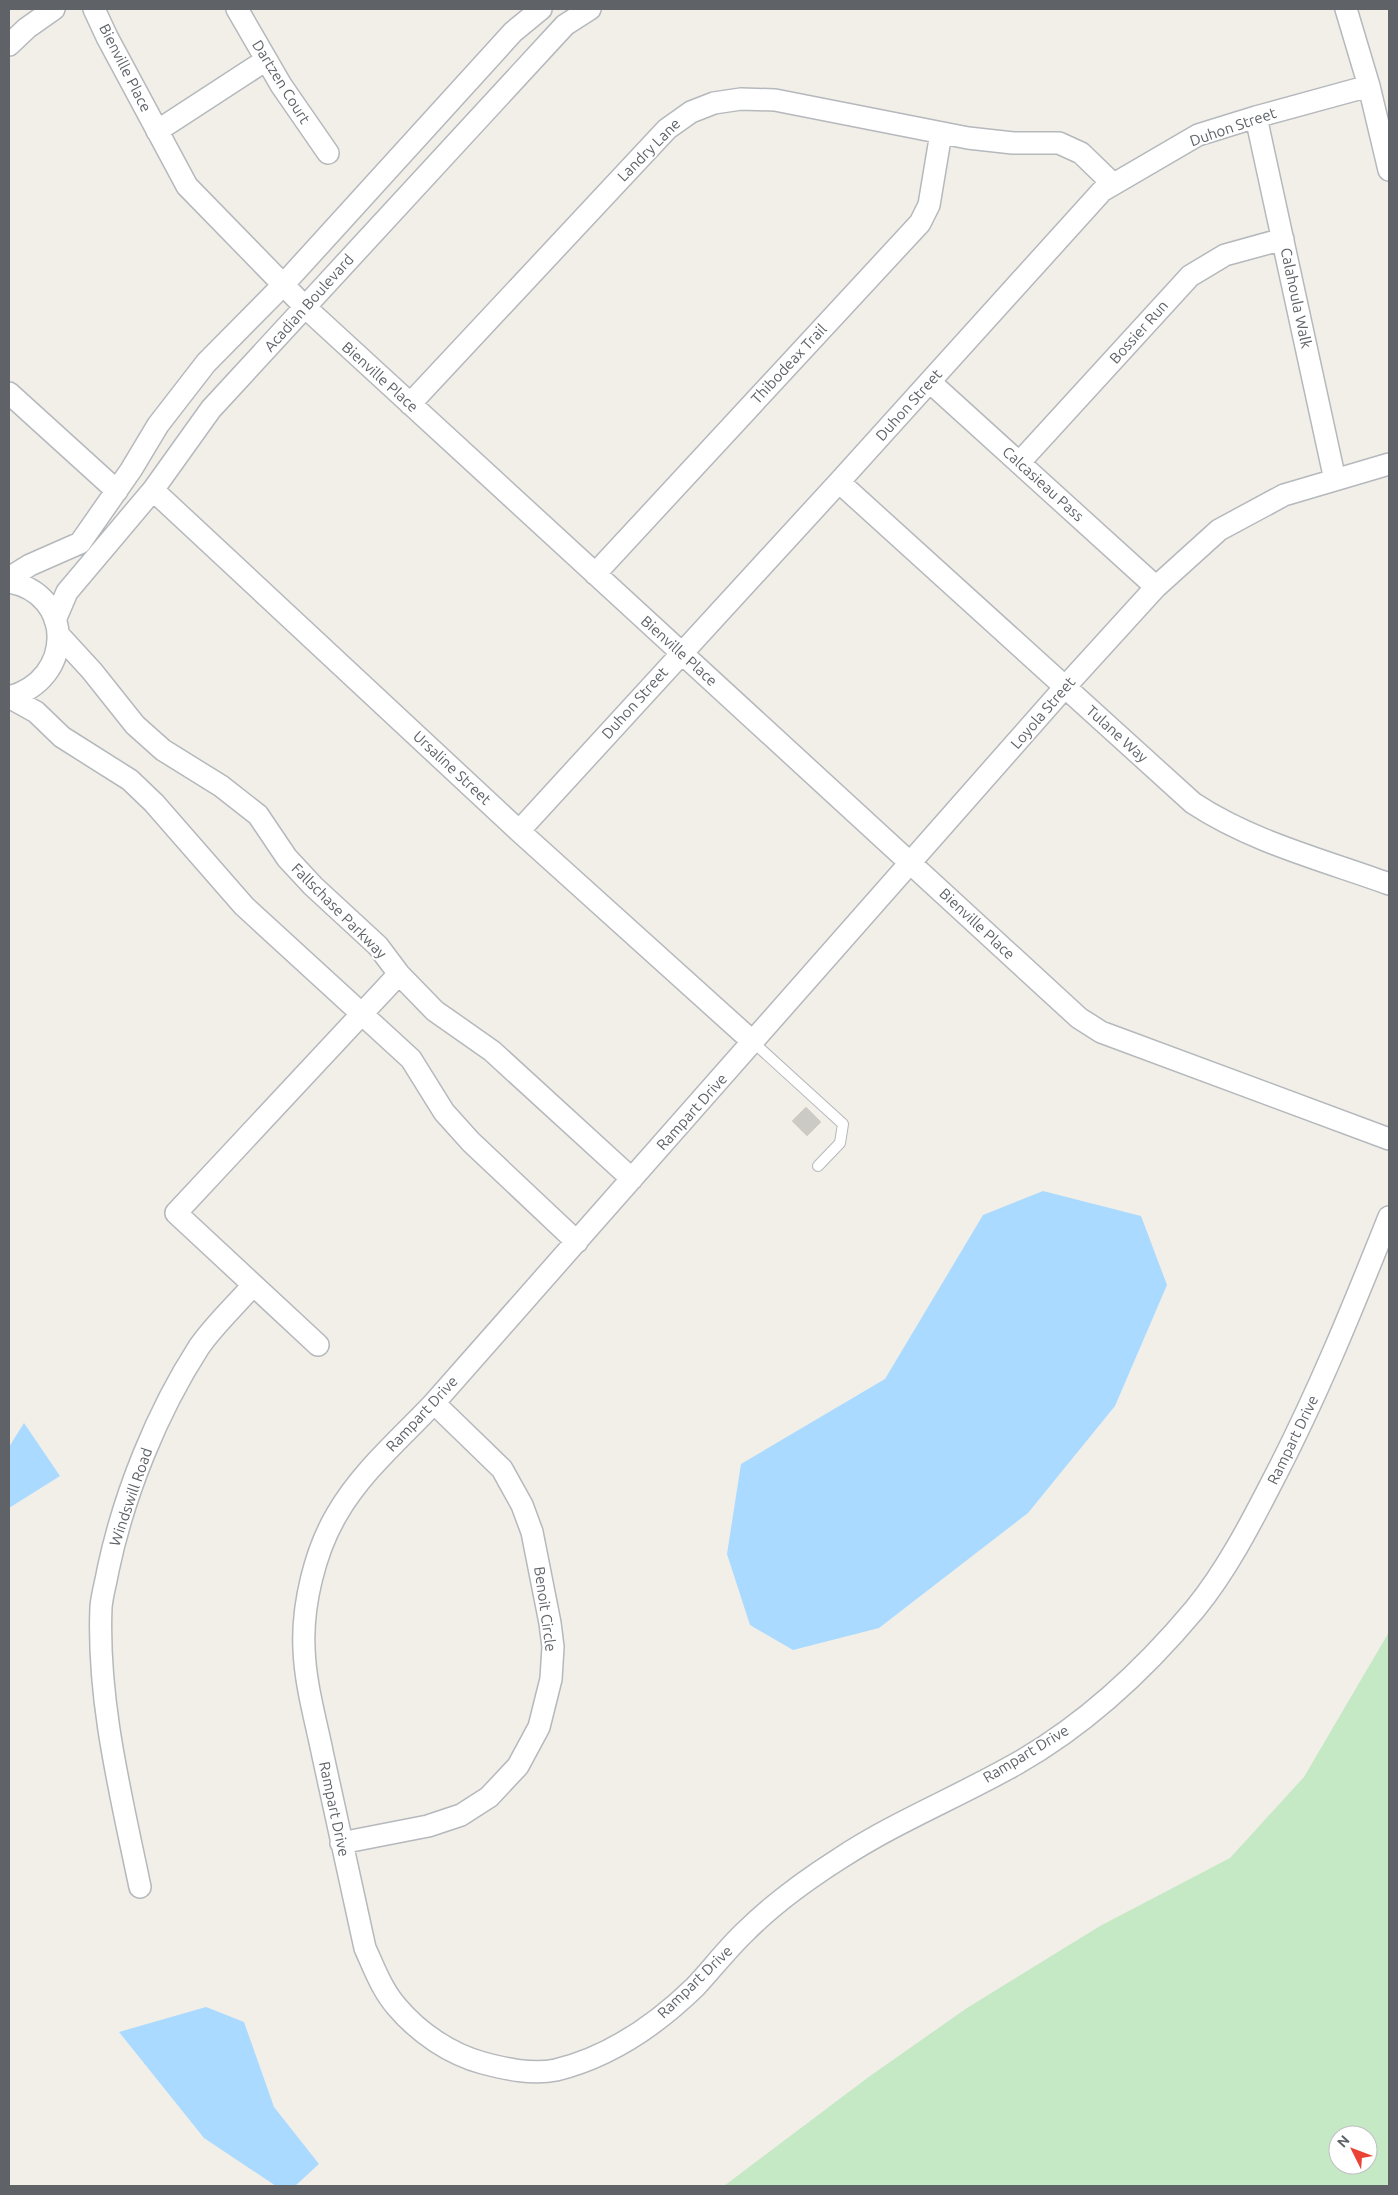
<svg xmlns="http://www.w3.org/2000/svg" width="1398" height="2195" font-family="Ubuntu,sans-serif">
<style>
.green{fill:#c5e8c5;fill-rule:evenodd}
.water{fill:#aadaff}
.building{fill:#cccac5;stroke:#d6d1c6}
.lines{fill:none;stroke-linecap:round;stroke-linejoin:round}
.lane-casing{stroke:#b5b8bc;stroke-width:12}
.street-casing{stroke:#b5b8bc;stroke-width:24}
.lane{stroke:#fff;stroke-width:10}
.street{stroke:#fff;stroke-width:21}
.labels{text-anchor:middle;stroke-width:4;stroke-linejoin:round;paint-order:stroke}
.street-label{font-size:15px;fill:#5f6368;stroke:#fff}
</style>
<rect width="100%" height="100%" fill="#f1efe8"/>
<path class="green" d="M1389,1632V2186H724L870,2076L967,2008L1100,1926L1230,1858L1304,1777ZM1338,2135H1368V2165H1338Z"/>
<path class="water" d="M1043,1191L1141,1216L1167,1285L1115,1406L1028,1513L879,1628L793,1650L750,1625L727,1554L741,1464L885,1379L983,1215Z
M24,1423L60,1476L9,1508V1447Z
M206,2007L244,2022L274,2107L319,2164L295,2186H276L204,2138L119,2032Z"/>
<path class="building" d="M806,1107L821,1122L807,1136L792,1121Z"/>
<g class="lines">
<defs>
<path id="lane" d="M753,1042L843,1124L840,1143L818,1166"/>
<path id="street" d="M94,9L107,37L187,186L305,307L1079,1018L1101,1032L1389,1139
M237,9L281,85L328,153
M1346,9L1369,86L1389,170
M9,45L27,28L54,9
M1256,117L1335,480
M157,131L266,60
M930,382L1156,587
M9,393L117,491
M410,404L667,129L691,112L714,103L741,99L775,100L968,138L1013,143H1059L1081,153L1113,184
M1019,463L1190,276L1225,255L1283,239
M1389,464L1284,495L1219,530L1156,587L1065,687L434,1403C401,1438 361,1472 337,1514C315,1551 302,1605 304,1648C305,1684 316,1721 323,1756C337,1820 351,1884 365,1948C374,1968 382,1990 397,2007C419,2033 450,2054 483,2063C506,2069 532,2075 556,2070C609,2057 657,2024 695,1987C712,1969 727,1949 745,1932C773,1904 806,1880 839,1859C895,1822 958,1797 1016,1764C1085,1725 1144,1670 1195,1609C1226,1571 1250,1525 1272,1482C1317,1396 1353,1307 1389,1217
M839,482L1193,803C1252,842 1323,860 1389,884
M153,490L519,831L753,1042
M595,574L920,223L929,205L941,133
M9,578L30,565L80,543L131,470L158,425L206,363L283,285L513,32L541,9
M9,582C75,594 74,680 9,697
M55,620L67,592L153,490L211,409L565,25L590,9
M58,634L92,671L135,725L163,750L221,786L258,815L287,858L313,886L378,946L399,974L435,1011L492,1051L632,1179
M9,697L36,712L62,737L130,780L154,803L244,906L411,1059L444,1112L471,1142L577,1242
M519,831L839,482L1102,191L1198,135L1256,117L1369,86
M318,1345L176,1213L399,974
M341,1843L428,1826L461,1815L489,1797L518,1766L539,1727L551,1679L553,1647L550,1623L532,1532L522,1505L502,1469L434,1403
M140,1887C121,1795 97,1701 101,1607C102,1595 106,1582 108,1570C124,1494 157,1412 199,1347C214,1325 236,1305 253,1285"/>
</defs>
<use href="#lane" class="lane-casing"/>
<use href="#street" class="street-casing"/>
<use href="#lane" class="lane"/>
<use href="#street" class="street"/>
</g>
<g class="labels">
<g class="street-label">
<text transform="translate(125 68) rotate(63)" y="5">Bienville Place</text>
<text transform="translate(281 82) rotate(58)" y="5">Dartzen Court</text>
<text transform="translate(1233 127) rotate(-19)" y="5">Duhon Street</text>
<text transform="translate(649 150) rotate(-45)" y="5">Landry Lane</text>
<text transform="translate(1296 298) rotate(78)" y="5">Calahoula Walk</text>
<text transform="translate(309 303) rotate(-48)" y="5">Acadian Boulevard</text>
<text transform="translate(1139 332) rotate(-48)" y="5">Bossier Run</text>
<text transform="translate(789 364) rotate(-47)" y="5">Thibodeax Trail</text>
<text transform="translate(380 377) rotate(42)" y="5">Bienville Place</text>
<text transform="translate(909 405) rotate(-48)" y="5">Duhon Street</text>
<text transform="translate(1043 484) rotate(42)" y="5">Calcasieau Pass</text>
<text transform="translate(679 651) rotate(42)" y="5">Bienville Place</text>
<text transform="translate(635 703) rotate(-48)" y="5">Duhon Street</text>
<text transform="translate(1043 713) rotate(-49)" y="5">Loyola Street</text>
<text transform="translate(1117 734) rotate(42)" y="5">Tulane Way</text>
<text transform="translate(452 768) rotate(43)" y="5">Ursaline Street</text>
<text transform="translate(339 911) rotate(45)" y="5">Fallschase Parkway</text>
<text transform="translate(977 924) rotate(43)" y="5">Bienville Place</text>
<text transform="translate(692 1112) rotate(-48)" y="5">Rampart Drive</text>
<text transform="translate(422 1414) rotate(-47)" y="5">Rampart Drive</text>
<text transform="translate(1293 1440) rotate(-64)" y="5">Rampart Drive</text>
<text transform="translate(131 1497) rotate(-71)" y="5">Windswill Road</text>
<text transform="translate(545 1609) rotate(82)" y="5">Benoit Circle</text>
<text transform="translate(1026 1754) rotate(-31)" y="5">Rampart Drive</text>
<text transform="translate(334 1809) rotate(78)" y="5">Rampart Drive</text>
<text transform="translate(695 1982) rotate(-44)" y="5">Rampart Drive</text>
</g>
</g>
<rect width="1398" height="2195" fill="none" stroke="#5f6368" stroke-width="20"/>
<g transform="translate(1353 2150) rotate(312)"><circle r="24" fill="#ffffff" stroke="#bfc1c3"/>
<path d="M0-4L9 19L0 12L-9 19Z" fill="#ea4335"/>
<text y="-8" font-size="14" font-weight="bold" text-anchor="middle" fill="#5f6368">N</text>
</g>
</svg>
